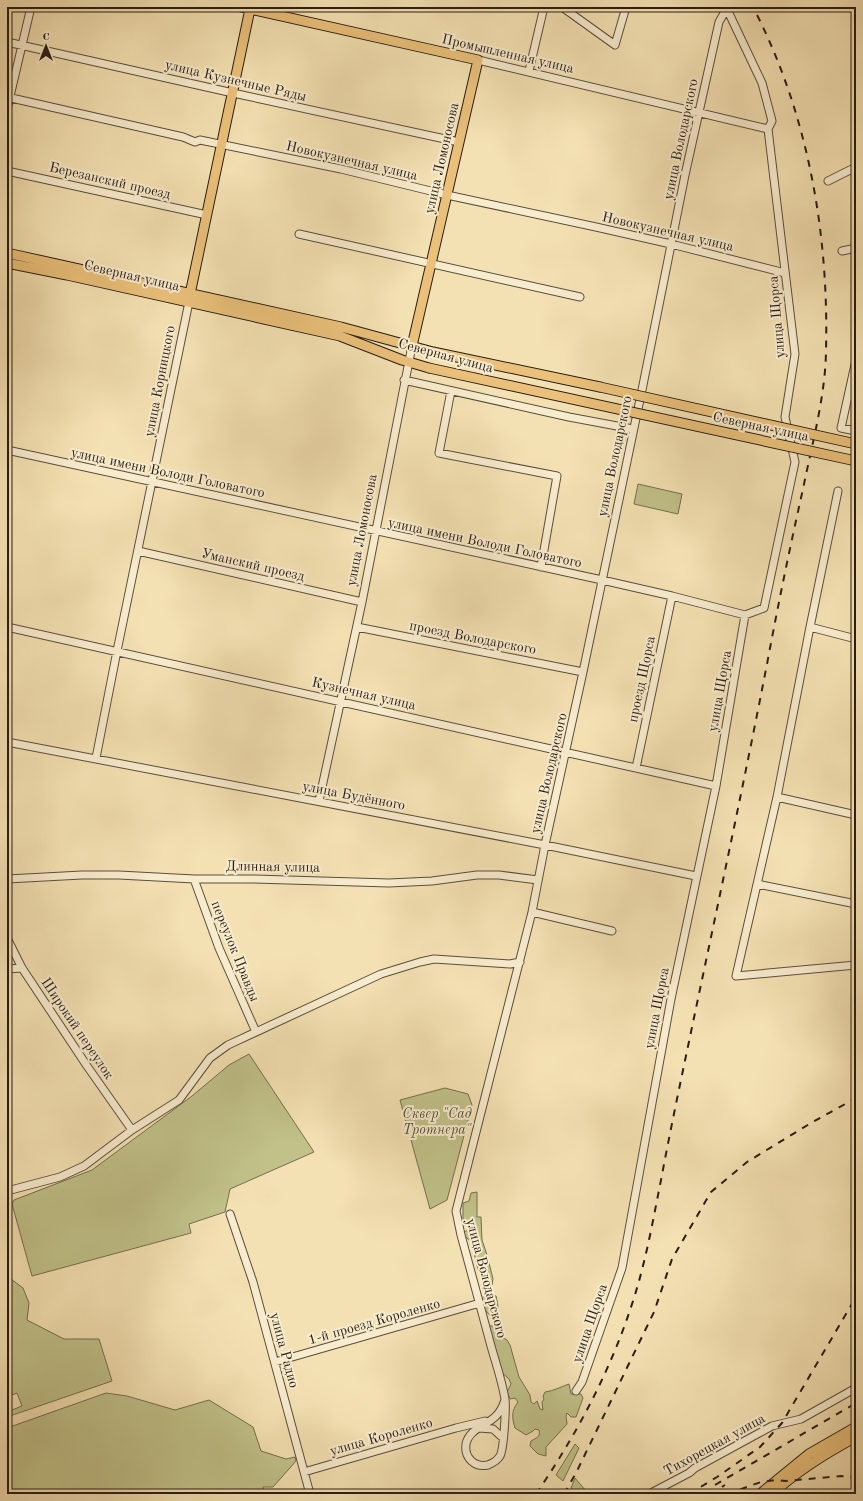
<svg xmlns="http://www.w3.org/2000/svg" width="863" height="1501" font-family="'Old Standard TT',serif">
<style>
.green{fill:#c1c189;stroke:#756e4e}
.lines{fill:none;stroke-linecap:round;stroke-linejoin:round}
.minor-casing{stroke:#5c4d3c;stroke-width:9}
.major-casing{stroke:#291c14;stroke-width:11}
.minor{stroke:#f8ecce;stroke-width:7}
.major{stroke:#eac07a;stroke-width:9}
.rail{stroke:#291c14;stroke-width:2;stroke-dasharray:7 7;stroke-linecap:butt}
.major-bridge-casing{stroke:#291c14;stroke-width:11;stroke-linecap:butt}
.major-bridge{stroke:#eac07a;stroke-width:9}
.labels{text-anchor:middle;stroke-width:4;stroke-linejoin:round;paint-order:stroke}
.street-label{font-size:14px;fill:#291c14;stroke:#f8ecce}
.park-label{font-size:14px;font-style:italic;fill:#574e37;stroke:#f8ecce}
</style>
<rect width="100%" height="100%" fill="#f4e1b3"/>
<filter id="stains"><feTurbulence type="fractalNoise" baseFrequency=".005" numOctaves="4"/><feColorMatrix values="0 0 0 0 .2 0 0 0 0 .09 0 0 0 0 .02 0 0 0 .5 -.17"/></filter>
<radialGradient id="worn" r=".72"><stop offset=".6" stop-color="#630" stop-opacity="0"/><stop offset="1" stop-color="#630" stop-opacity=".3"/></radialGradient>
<path class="green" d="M638,484L682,494L678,514L634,504Z
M249,1054L314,1152L230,1189L225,1212L189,1224L191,1233L32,1276L12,1204L14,1200L92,1170L192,1096L229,1065Z
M445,1088L468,1094L472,1105L447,1200L430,1209L400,1100Z
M477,1192V1217H481L482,1240L487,1255L493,1279L492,1285L487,1286C478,1276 474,1256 473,1242L465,1237L464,1232L472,1228L471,1224L463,1219V1203L469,1201L471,1193Z
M7,1276L23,1288L29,1303L27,1320L64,1339H99L112,1381L7,1417V1412L22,1406L17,1393L7,1397Z
M485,1292L496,1296C498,1305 500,1312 494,1320L485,1310L480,1295Z
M488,1326H496L501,1337L507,1340L510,1345L519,1377L530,1395L531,1402L534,1404L537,1401L540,1409L543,1410L542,1402L544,1399L543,1396L545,1392C554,1391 560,1387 569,1384L571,1394H581L583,1398L576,1417H571L567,1413L566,1416L567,1424L546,1447V1456L538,1454L530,1446L531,1441C536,1438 541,1437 539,1430L535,1429L533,1431L526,1435L515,1428C512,1418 511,1411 518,1402L515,1398L510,1399L507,1392L511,1384L509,1379L501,1372Z
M106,1393L127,1396L175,1410L209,1400L253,1427L261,1451L286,1459L295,1457L296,1461L273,1487H263L264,1494H7V1428Z
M575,1444L579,1448L563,1481L556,1475Z
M575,1478L586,1491L577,1493L571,1488Z"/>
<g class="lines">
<defs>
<path id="minor" d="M562,7L615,45L626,7
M726,7L762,83L772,121L768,129L795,354L785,417L795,462L764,608L745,615
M7,42L233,93L459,142
M478,60L768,129
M529,71L544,7
M7,97L183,137L195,142L200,140L341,169L447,195L596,227L671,244L785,273
M7,109L31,7
M7,171L207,215
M828,181L856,167
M299,234L580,297
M842,251L856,248
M856,360L841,428L856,431
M404,380L569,417L633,429
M451,391L439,453L557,476L541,567
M7,450L602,580L672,596L745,615
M838,491L810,627L777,797L736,976L856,965
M138,551L362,602
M7,627L716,786
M357,627L583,672
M810,627L856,639
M7,742L545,845L696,876
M96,758L117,651L189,302
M636,768L672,596
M777,797L856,815
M319,801L362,602L412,346
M7,879L82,875H119L194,879H254L389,883L432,881L477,875H499L538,880
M194,879L219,948L256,1032
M757,884L856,904
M532,912L612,931
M7,938L22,968L87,1066L132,1130
M7,969L22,968
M7,1191L60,1177L84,1166L132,1130L179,1100L210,1058L228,1045L381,974L420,962L434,959L510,964L520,962
M230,1214L253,1282L310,1494
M275,1362L480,1303
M576,1391L582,1382L622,1268L671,999L716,786L745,615
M505,1400C503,1406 501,1411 496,1416C486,1426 469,1429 466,1444C464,1458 475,1468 488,1465C493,1463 497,1461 500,1456C504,1449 506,1407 505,1399C502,1381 496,1364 491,1346C481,1309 471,1272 461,1235L456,1211L532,912L545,845L583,672L643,385L685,175L719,22L727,8
M479,1428L493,1429L503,1438
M304,1472L456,1428L485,1421
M649,1494L689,1473L695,1468L772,1426L801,1419L856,1388"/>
<path id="major" d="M241,7L478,60L412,346
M7,253L341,327L433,352L600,387
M7,263L67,275L340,336L402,360L429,368
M189,299L250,9
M760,1494L809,1454L856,1427
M772,1494C797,1471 826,1453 856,1437"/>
</defs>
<use href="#minor" class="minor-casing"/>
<use href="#major" class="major-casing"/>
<use href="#minor" class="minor"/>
<use href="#major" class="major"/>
<path class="rail" d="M715,1485L856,1403
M536,1494C577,1434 611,1370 633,1301C646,1261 653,1220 661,1180C669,1137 678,1094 687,1051C714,922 742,793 767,664C778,605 790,547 803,489C812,444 825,398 826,352C829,233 808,113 753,7
M564,1494L576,1473L654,1312L672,1259L711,1192L747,1162L811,1123L856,1098
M689,1494L717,1477L760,1447L782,1423L856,1297
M710,1494L725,1485
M727,1494L761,1482L776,1480L786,1481L841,1476L856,1477"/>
<defs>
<path id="major-bridge" d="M429,368L856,461
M600,387L856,444"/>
</defs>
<use href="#major-bridge" class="major-bridge-casing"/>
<use href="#major-bridge" class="major-bridge"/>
</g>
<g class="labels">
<g class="street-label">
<text transform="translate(508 53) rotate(13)" y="5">Промышленная улица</text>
<text transform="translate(236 80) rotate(13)" y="5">улица Кузнечные Ряды</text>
<text transform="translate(680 139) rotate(-78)" y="5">улица Володарского</text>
<text transform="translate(441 158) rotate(-77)" y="5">улица Ломоносова</text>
<text transform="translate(352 160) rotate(13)" y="5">Новокузнечная улица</text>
<text transform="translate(110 180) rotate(13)" y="5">Березанский проезд</text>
<text transform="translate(668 231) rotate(13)" y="5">Новокузнечная улица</text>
<text transform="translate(132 275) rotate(13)" y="5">Северная улица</text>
<text transform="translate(776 317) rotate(-95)" y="5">улица Щорса</text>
<text transform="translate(446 355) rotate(15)" y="5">Северная улица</text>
<text transform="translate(159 381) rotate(-79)" y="5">улица Корницкого</text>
<text transform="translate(761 426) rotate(12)" y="5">Северная улица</text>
<text transform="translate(614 456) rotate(-78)" y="5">улица Володарского</text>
<text transform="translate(168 472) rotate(12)" y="5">улица имени Володи Головатого</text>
<text transform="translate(361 530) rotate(-79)" y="5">улица Ломоносова</text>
<text transform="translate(485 542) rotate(12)" y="5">улица имени Володи Головатого</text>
<text transform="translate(253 564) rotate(13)" y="5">Уманский проезд</text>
<text transform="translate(473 637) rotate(11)" y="5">проезд Володарского</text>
<text transform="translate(641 679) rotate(-78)" y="5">проезд Щорса</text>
<text transform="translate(719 691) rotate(-80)" y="5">улица Щорса</text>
<text transform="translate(364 693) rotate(13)" y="5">Кузнечная улица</text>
<text transform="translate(548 773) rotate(-77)" y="5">улица Володарского</text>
<text transform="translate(354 795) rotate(11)" y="5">улица Будённого</text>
<text transform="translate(273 866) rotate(1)" y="5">Длинная улица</text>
<text transform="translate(236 951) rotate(68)" y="5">переулок Правды</text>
<text transform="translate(656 1008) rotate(-79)" y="5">улица Щорса</text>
<text transform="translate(78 1028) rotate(56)" y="5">Широкий переулок</text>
<text transform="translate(487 1278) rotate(75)" y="5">улица Володарского</text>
<text transform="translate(374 1321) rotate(-16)" y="5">1-й проезд Короленко</text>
<text transform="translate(589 1323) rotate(-71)" y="5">улица Щорса</text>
<text transform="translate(285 1350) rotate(75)" y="5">улица Радио</text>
<text transform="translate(381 1436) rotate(-16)" y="5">улица Короленко</text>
<text transform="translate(714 1444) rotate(-29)" y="5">Тихорецкая улица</text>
</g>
<g class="park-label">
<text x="437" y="1118">Сквер "Сад<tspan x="437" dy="16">Тротнера"</tspan></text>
</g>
</g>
<rect width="863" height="1501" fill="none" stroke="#f4e1b3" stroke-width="24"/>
<rect x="8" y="8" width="847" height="1485" fill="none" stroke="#291c14" stroke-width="2"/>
<rect x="12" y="12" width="839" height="1477" fill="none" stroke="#291c14"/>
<g transform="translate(46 46)" stroke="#f8ecce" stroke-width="3" paint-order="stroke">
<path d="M0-3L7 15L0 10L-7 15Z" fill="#291c14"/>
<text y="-6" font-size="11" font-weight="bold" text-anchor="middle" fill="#291c14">С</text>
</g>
<rect width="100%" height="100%" filter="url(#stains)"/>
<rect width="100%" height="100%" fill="url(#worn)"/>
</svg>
